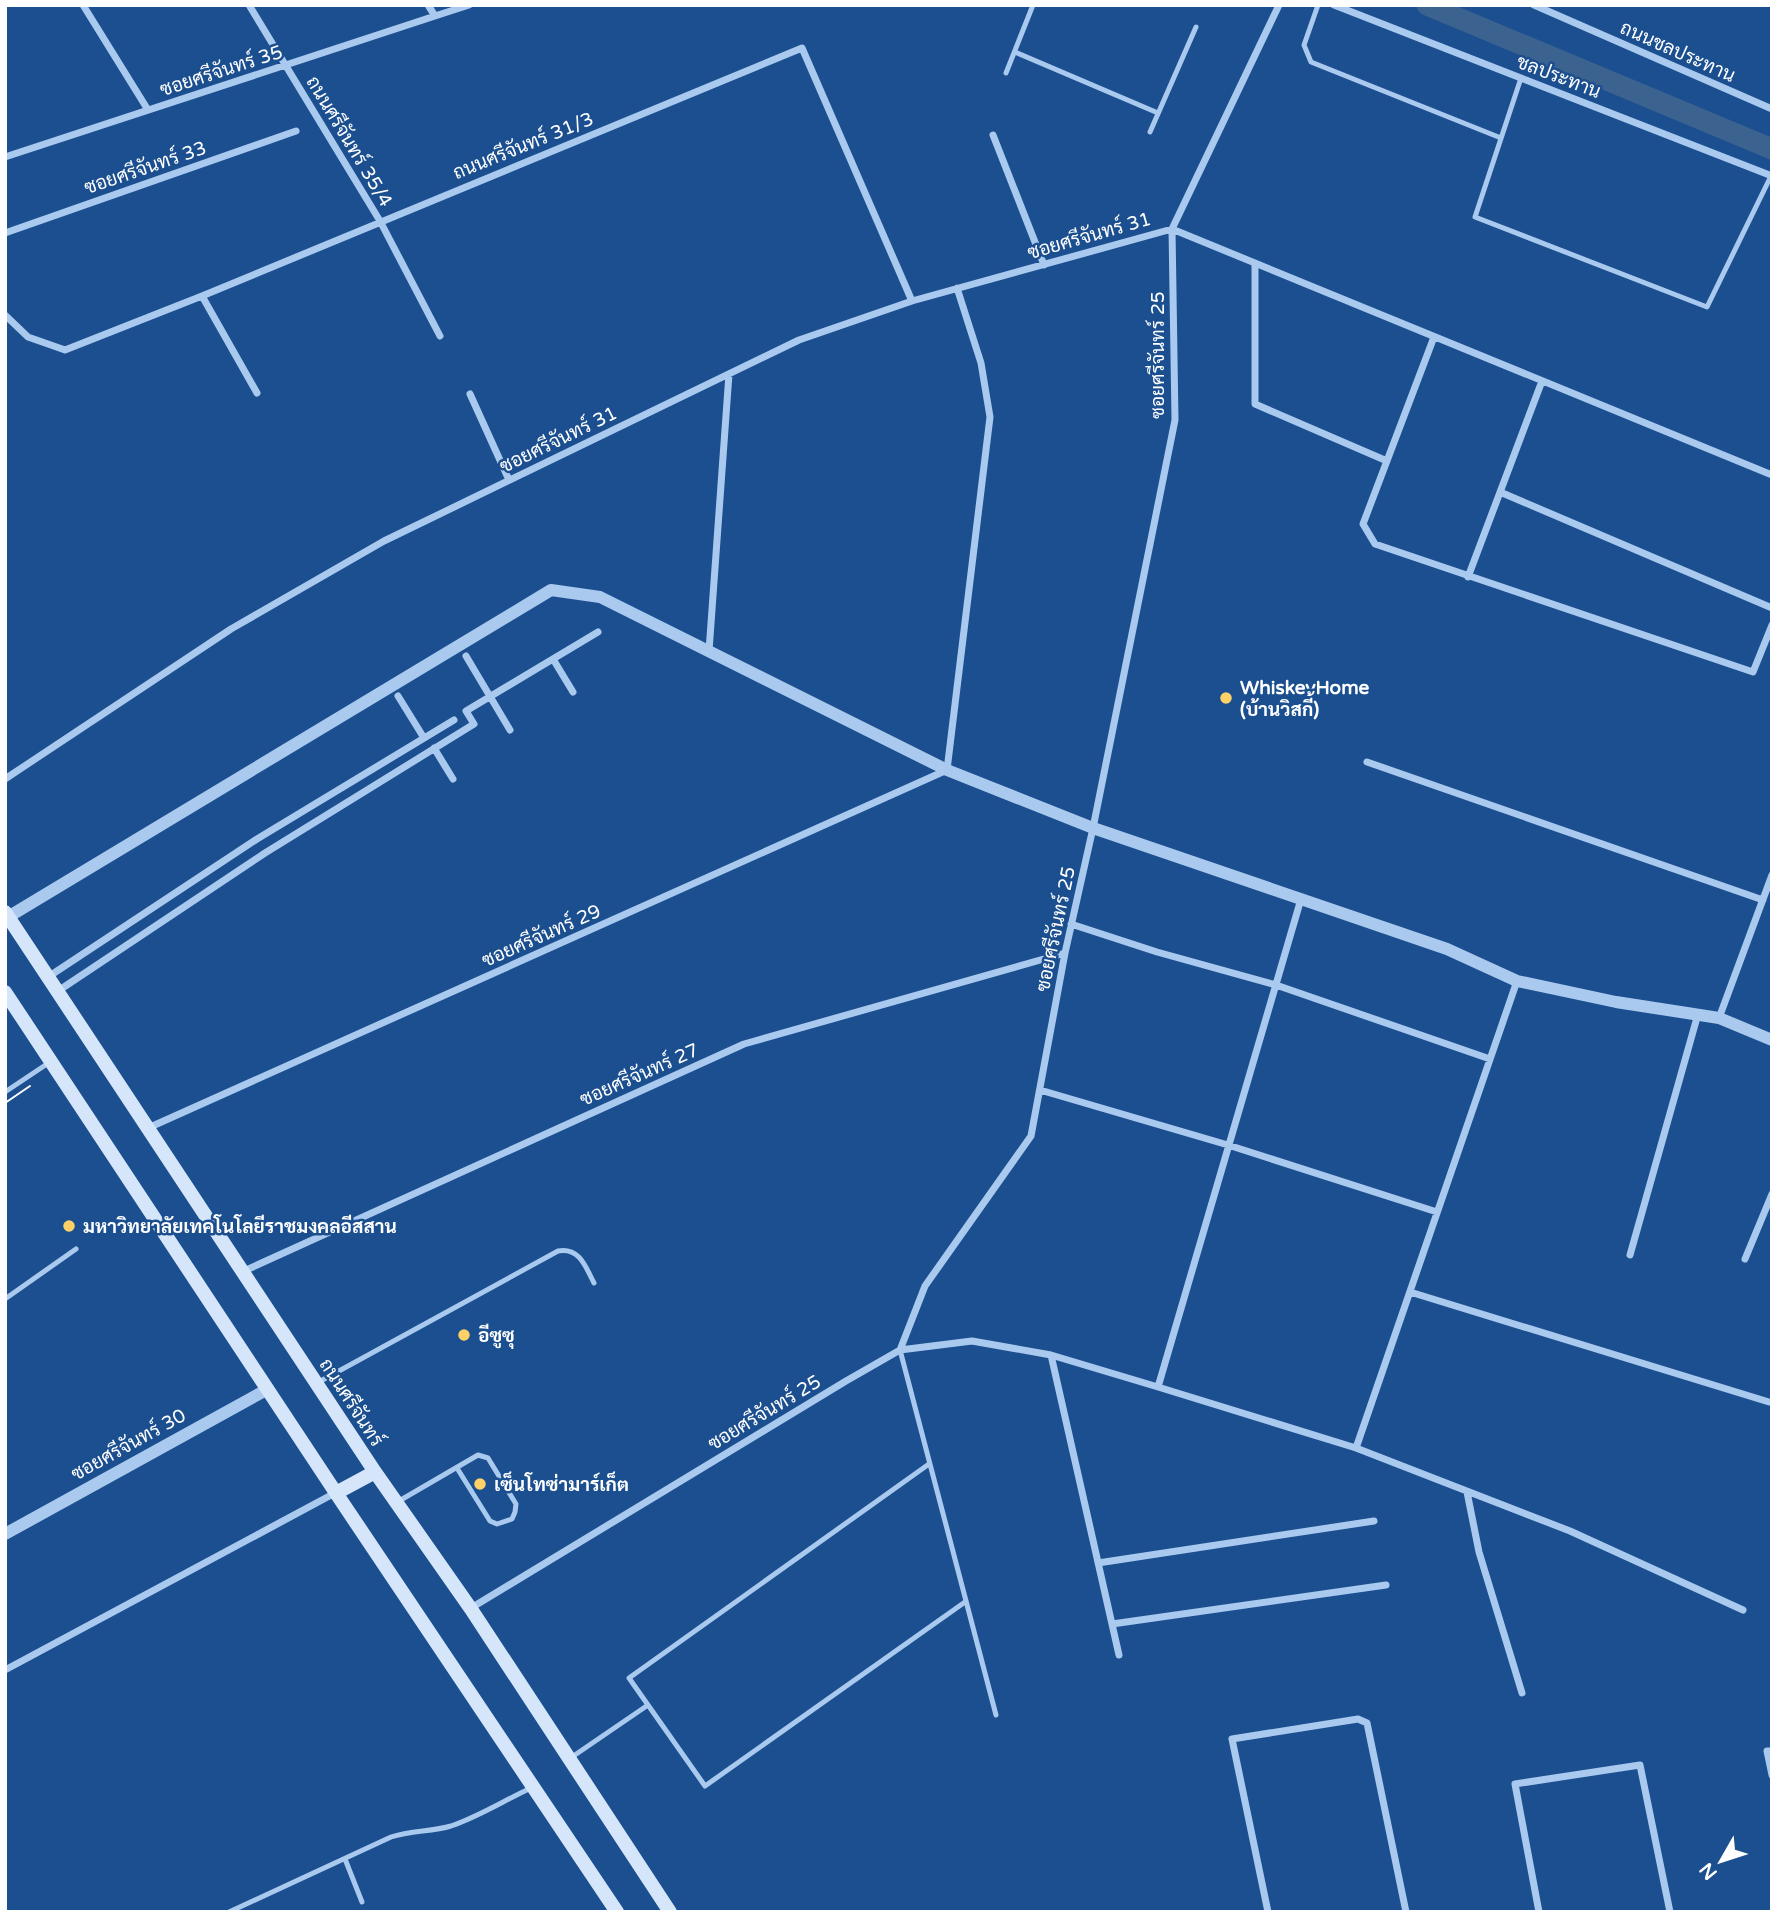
<svg xmlns="http://www.w3.org/2000/svg" width="1777" height="1917" font-family="'Varela Round',Sarabun,sans-serif">
<style>
.lines{fill:none;stroke-linecap:round;stroke-linejoin:round}
.canal{stroke:#3c6290;stroke-width:21}
.service{stroke:#a9c9ee;stroke-width:5}
.minor{stroke:#a9c9ee;stroke-width:7}
.tertiary{stroke:#a9c9ee;stroke-width:12}
.secondary{stroke:#d6e6fa;stroke-width:14}
.tram{stroke:#fff;stroke-width:2}
.poi-dot{fill:#ffd166;stroke:#1b4f8f;stroke-width:2.5}
.labels{text-anchor:middle;stroke-width:5;stroke-linejoin:round;paint-order:stroke}
.street-label{font-size:19px;fill:#fff;stroke:#1b4f8f}
.poi-label{font-size:19px;font-weight:bold;fill:#fff;stroke:#1b4f8f;text-anchor:start}
</style>
<rect width="100%" height="100%" fill="#1b4f8f"/>
<g class="lines">
<path class="canal" d="M1427,5L1772,149"/>
<path class="service" d="M1318,5L1304,45L1311,62L1501,138
M1015,52L1158,113
M1006,73L1033,5
M1521,78L1475,217L1707,307L1771,176
M1150,132L1196,27
M5,1092L50,1062
M5,1299L76,1249
M900,1350L996,1715
M317,1383L558,1251C580,1247 586,1268 594,1283
M929,1464L629,1678L705,1786L965,1602
M399,1501L478,1455L488,1458L516,1504L515,1512L512,1519L497,1524L490,1521L457,1468
M569,1759L648,1705
M345,1859L362,1902
M229,1912L391,1837C411,1830 431,1832 451,1826C478,1817 505,1800 531,1788"/>
<path class="minor" d="M83,5L148,110
M249,5L380,221L440,336
M1334,5L1772,176
M1534,5L1772,109
M435,16L469,5
M993,135L1044,265
M5,157L435,16L428,5
M5,233L296,131
M1255,263V404L1387,461
M202,296L257,393
M5,315L28,337L65,350L202,296L802,48L912,301
M1434,337L1363,524L1375,544L1753,672L1772,625
M470,394L509,480
M1500,492L1772,608
M1468,577L1542,381
M709,651L729,374
M466,656L510,730
M553,659L573,692
M398,696L424,738
M434,748L453,779
M1367,762L1763,900
M5,779L231,629L384,541L799,340L912,301L1172,229L1772,475
M1071,924L1157,952L1276,985L1490,1059
M48,977L257,839L454,720
M58,991L265,853L474,724L466,711L598,632
M1719,1018L1772,875
M1040,1090L1228,1145L1437,1212
M148,1128L947,770L990,417L981,363L957,288
M1630,1255L1698,1014
M1745,1259L1772,1194
M244,1271L744,1044L1065,953
M1410,1292L1769,1402
M900,1350L972,1341L1051,1355L1158,1387L1356,1448L1570,1531L1743,1610
M1051,1355L1119,1655
M1158,1387L1301,899
M1356,1448L1517,981
M1467,1492L1479,1552L1522,1693
M1098,1563L1374,1521
M471,1608L846,1381L900,1350L925,1286L1031,1136L1065,953L1093,828L1175,420L1172,229L1279,5
M1112,1624L1386,1585
M5,1670L335,1493
M1772,1751H1767L1772,1775
M1268,1912L1232,1739L1358,1719L1367,1723L1406,1912
M1539,1912L1515,1784L1640,1765L1670,1912"/>
<path class="tertiary" d="M8,917L551,590L600,597L947,770L1093,828L1447,949L1517,981L1616,1002L1719,1018L1772,1040
M5,1534L268,1389"/>
<path class="secondary" d="M5,912L375,1472L471,1609L670,1912
M5,992L336,1493L617,1912
M336,1493L375,1472"/>
<path class="tram" d="M5,1103L30,1086"/>
</g>
<g class="poi-dot">
<circle cx="1226" cy="698" r="7"/>
<circle cx="69" cy="1226" r="7"/>
<circle cx="464" cy="1335" r="7"/>
<circle cx="480" cy="1484" r="7"/>
</g>
<g class="labels">
<g class="street-label">
<text transform="translate(1678 51) rotate(24)" y="7">ถนนชลประทาน</text>
<text transform="translate(221 70) rotate(-18)" y="7">ซอยศรีจันทร์ 35</text>
<text transform="translate(1559 76) rotate(21)" y="7">ชลประทาน</text>
<text transform="translate(350 141) rotate(59)" y="7">ถนนศรีจันทร์ 35/4</text>
<text transform="translate(523 145) rotate(-22)" y="7">ถนนศรีจันทร์ 31/3</text>
<text transform="translate(145 167) rotate(-19)" y="7">ซอยศรีจันทร์ 33</text>
<text transform="translate(1089 235) rotate(-16)" y="7">ซอยศรีจันทร์ 31</text>
<text transform="translate(1157 355) rotate(-90)" y="7">ซอยศรีจันทร์ 25</text>
<text transform="translate(558 439) rotate(-26)" y="7">ซอยศรีจันทร์ 31</text>
<text transform="translate(1055 929) rotate(-78)" y="7">ซอยศรีจันทร์ 25</text>
<text transform="translate(541 935) rotate(-24)" y="7">ซอยศรีจันทร์ 29</text>
<text transform="translate(639 1074) rotate(-24)" y="7">ซอยศรีจันทร์ 27</text>
<text transform="translate(352 1402) rotate(57)" y="7">ถนนศรีจันทร์</text>
<text transform="translate(764 1412) rotate(-31)" y="7">ซอยศรีจันทร์ 25</text>
<text transform="translate(128 1444) rotate(-29)" y="7">ซอยศรีจันทร์ 30</text>
</g>
<g class="poi-label">
<text x="1240" y="694">WhiskeyHome<tspan x="1240" dy="22">(บ้านวิสกี้)</tspan></text>
<text x="83" y="1233">มหาวิทยาลัยเทคโนโลยีราชมงคลอีสสาน</text>
<text x="478" y="1342">อีซูซุ</text>
<text x="494" y="1491">เซ็นโทซ่ามาร์เก็ต</text>
</g>
</g>
<rect width="1777" height="1917" fill="none" stroke="#ffffff" stroke-width="14"/>
<g transform="translate(1721 1861) rotate(231)" stroke="#1b4f8f" stroke-width="5" paint-order="stroke">
<path d="M0-5L12 26L0 18L-12 26Z" fill="#ffffff"/>
<text y="-10" font-size="19" font-weight="bold" text-anchor="middle" fill="#ffffff">N</text>
</g>
</svg>
